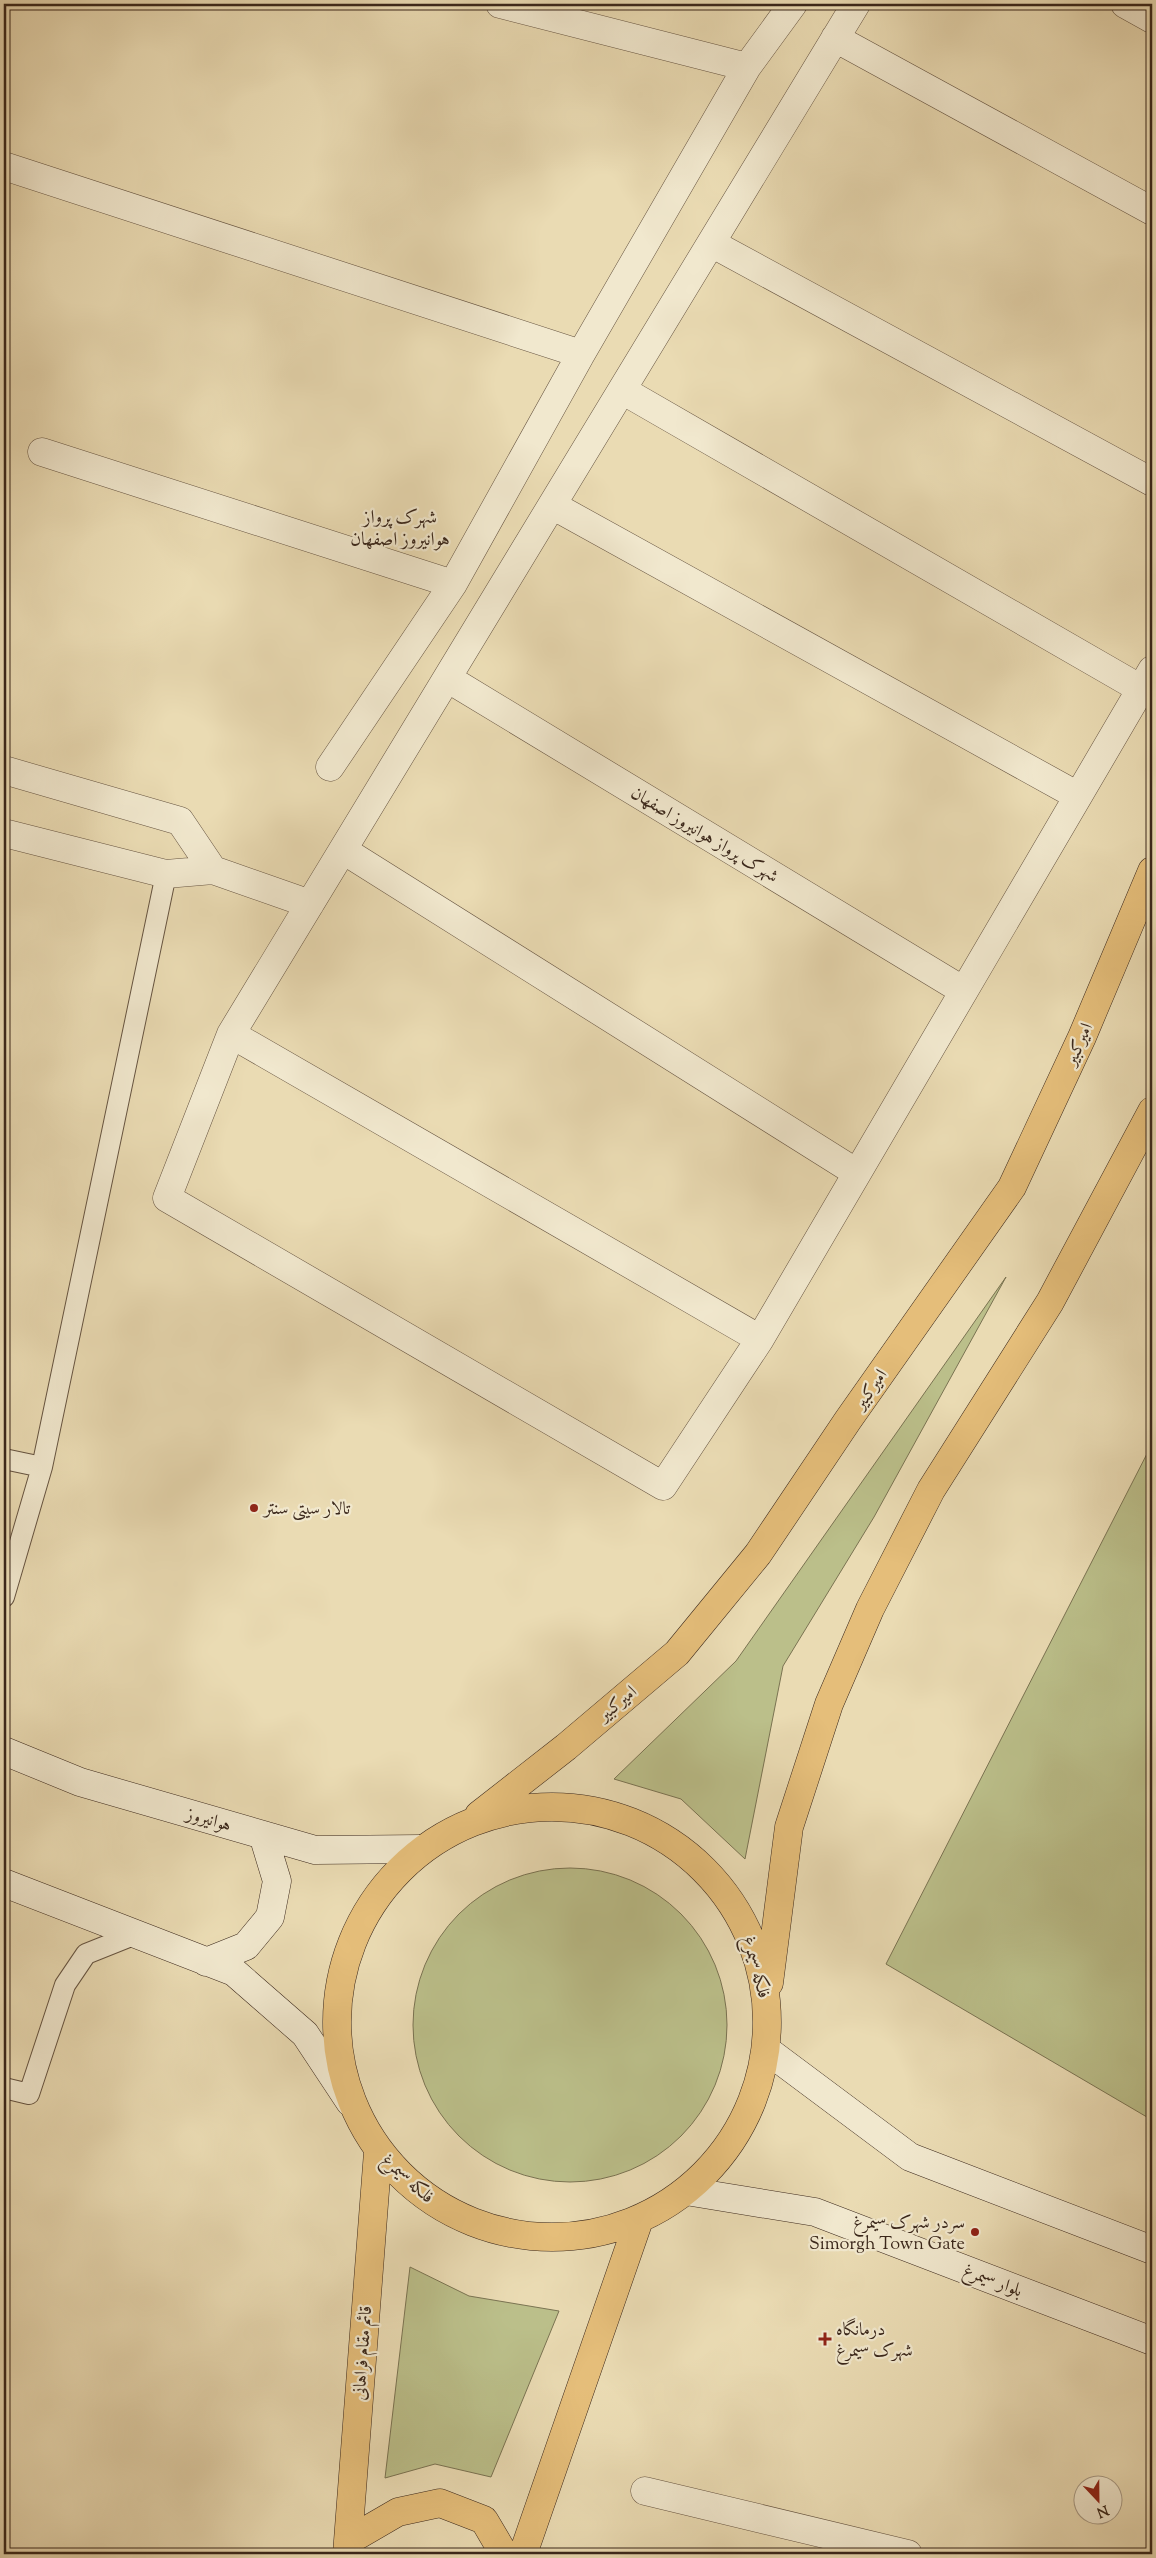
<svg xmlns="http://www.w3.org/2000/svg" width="1156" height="2558" font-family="'Sorts Mill Goudy',Amiri,serif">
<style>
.green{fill:#bbbf8a;stroke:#7a7352}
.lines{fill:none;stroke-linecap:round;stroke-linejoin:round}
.service-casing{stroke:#665441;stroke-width:22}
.minor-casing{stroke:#665441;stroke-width:29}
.secondary-casing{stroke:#3a271b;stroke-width:29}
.primary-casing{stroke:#3a271b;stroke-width:29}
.service{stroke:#f1e8ce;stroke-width:20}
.minor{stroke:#f1e8ce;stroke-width:28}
.secondary{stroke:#f1e8ce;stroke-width:28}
.primary{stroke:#e5be7a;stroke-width:28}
.poi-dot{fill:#8f2418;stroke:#f1e8ce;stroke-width:2}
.labels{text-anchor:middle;stroke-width:4.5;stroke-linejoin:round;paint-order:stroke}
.street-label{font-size:18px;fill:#3a271b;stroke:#f1e8ce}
.poi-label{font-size:18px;fill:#3a271b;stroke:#f1e8ce;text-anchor:start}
.neighbourhood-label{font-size:19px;fill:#3a271b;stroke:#f1e8ce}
</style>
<rect width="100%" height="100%" fill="#eadbb3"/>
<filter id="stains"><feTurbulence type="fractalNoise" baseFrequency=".004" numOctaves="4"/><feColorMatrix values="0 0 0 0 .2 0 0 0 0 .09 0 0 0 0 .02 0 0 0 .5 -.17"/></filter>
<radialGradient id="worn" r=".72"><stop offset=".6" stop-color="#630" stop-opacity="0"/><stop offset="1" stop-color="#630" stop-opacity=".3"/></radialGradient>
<path class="green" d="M1006,1277L874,1517L783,1666L745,1859L681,1799L614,1779L736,1661Z
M1152,1444V2120L886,1964Z
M413 2025a157 157 0 1 1 314 0a157 157 0 1 1-314 0Z
M410,2267L469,2296L559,2311L491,2477L435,2464L385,2478Z"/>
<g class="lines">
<defs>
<path id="service" d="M4,1459L42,1467
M4,1597L42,1467L166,874
M4,2088L29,2094L65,1985L86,1954L136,1934"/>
<path id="minor" d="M500,4L747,67
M856,4L231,1034L167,1198L663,1486L760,1339L1152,670
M1125,4L1152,19
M835,38L1152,211
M4,166L581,354
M711,243L1152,482
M622,390L1141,689
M42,452L453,584
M552,505L1078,796
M447,678L964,991
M330,767L453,584L581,354L747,67L793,4
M4,770L180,821L213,870
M4,833L166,874L213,870L310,904
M343,850L857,1173
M231,1034L760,1339
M645,2491L908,2554"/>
<path id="secondary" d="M4,1751L80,1782L315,1850L422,1849
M4,1883L234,1972L305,2034L350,2102
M206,1962L246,1946L270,1917L277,1881L263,1835
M768,2051L910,2157L1152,2250
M686,2191L815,2212L1152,2341"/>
<path id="primary" d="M337 2022a215 215 0 1 1 430 0a215 215 0 1 1-430 0Z
M479,1815L566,1747L677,1653L758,1554L848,1420L1012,1187L1082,1037L1152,871
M769,1983L789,1827L829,1704L870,1609L931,1490L1050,1302L1152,1111
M348,2541L398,2512L440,2503L484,2520L504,2554
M347,2554L378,2152
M523,2554L639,2220"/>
</defs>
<use href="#service" class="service-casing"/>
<use href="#minor" class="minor-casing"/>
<use href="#secondary" class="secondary-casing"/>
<use href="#primary" class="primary-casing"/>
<use href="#service" class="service"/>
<use href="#minor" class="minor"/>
<use href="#secondary" class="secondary"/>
<use href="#primary" class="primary"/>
</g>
<g class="poi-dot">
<circle cx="254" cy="1508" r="5"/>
<circle cx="975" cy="2232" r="5"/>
<path d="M822.5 2331.5h5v5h5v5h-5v5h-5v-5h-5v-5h5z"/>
</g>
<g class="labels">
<g class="street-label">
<text transform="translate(705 834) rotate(31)" y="6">شهرک پرواز هوانیروز اصفهان</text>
<text transform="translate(1078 1044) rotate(-66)" y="6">امیرکبیر</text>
<text transform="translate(870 1389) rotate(-55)" y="6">امیرکبیر</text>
<text transform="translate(617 1703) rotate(-40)" y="6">امیرکبیر</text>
<text transform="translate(209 1819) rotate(16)" y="6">هوانیروز</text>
<text transform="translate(757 1967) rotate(75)" y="6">فلکه سیمرغ</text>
<text transform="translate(408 2178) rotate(42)" y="6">فلکه سیمرغ</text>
<text transform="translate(993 2280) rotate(21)" y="6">بلوار سیمرغ</text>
<text transform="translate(362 2353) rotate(-86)" y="6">قائم مقام فراهانی</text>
</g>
<g class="poi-label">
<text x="264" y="1514">تالار سیتی سنتر</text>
<text x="965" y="2228" text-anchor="end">سردر شهرک سیمرغ<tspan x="965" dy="21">Simorgh Town Gate</tspan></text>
<text x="836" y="2335">درمانگاه<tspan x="836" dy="21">شهرک سیمرغ</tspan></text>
</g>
<g class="neighbourhood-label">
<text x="400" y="523">شهرک پرواز<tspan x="400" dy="22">هوانیروز اصفهان</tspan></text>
</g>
</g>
<rect width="1156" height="2558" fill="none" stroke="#eadbb3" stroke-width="20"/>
<rect x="5" y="5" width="1146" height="2548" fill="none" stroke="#3a271b" stroke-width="2.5"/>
<rect x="10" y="10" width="1136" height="2538" fill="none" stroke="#3a271b"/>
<g transform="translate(1098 2500) rotate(158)"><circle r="24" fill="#f1e8ce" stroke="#a89b86"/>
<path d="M0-4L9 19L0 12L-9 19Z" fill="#8f2418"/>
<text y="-8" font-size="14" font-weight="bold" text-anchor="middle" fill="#3a271b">N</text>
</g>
<rect width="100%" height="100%" filter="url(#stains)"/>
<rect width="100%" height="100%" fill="url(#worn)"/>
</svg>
